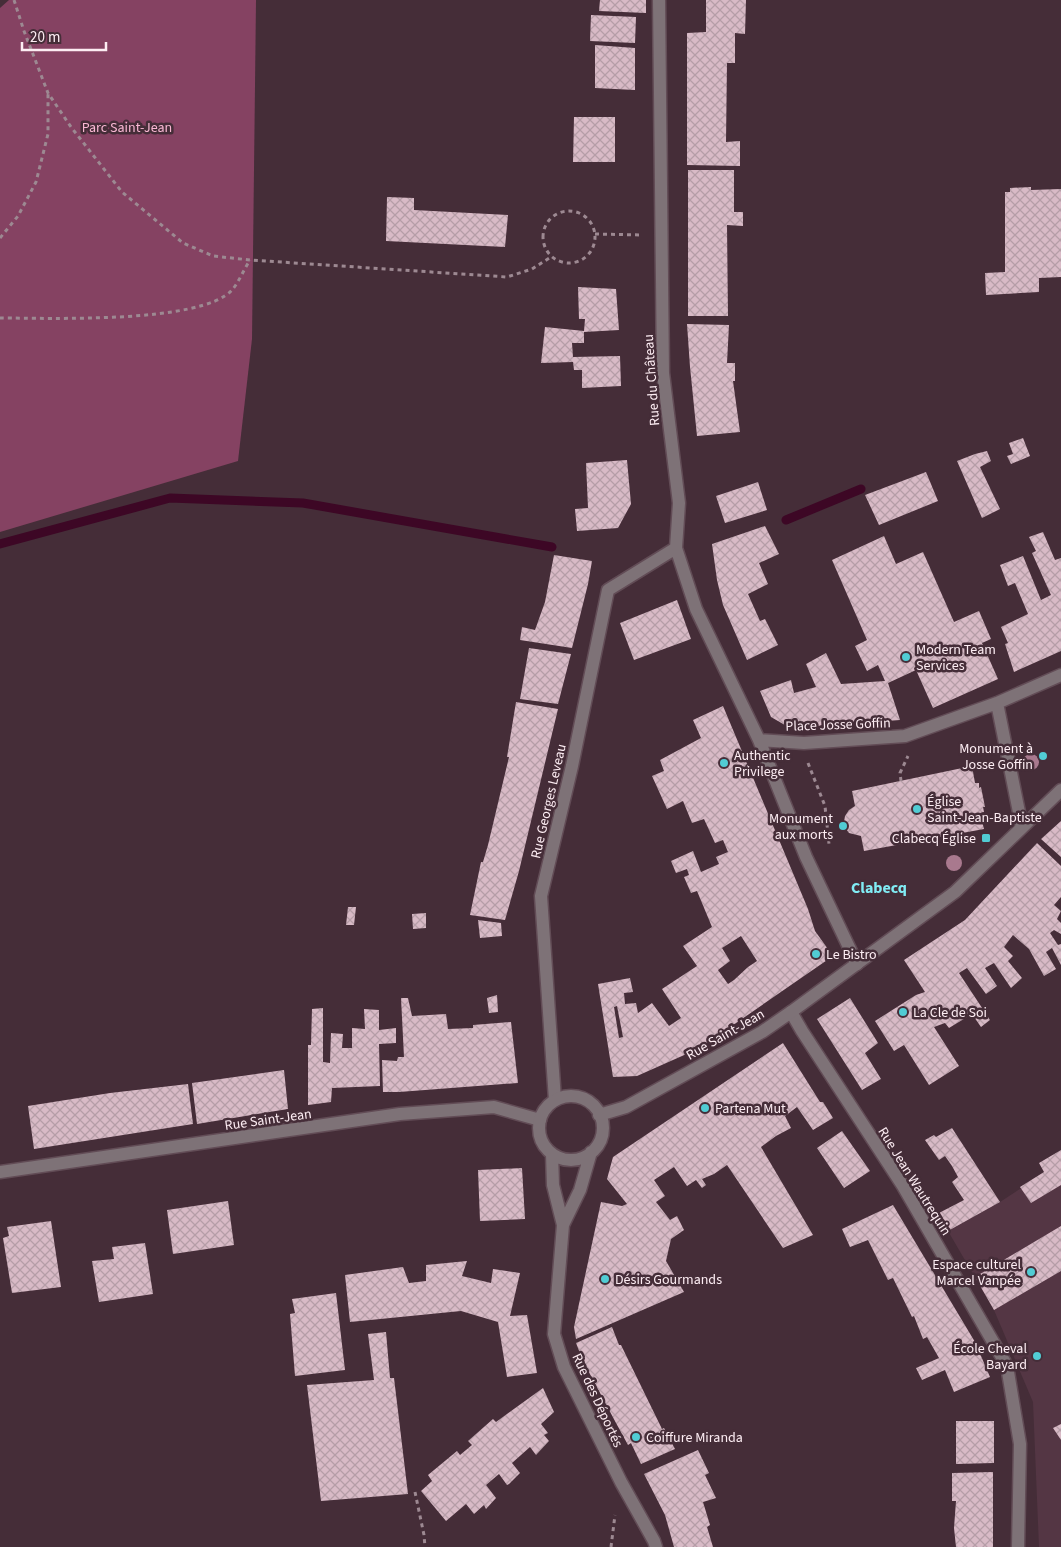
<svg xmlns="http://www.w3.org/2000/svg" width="1061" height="1547" font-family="'Source Sans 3',sans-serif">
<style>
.built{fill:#543644}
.green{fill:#854262}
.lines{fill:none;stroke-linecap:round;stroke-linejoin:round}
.stream{stroke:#3d0725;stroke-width:9}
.building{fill:url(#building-cross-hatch);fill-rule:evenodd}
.minor-casing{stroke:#624c56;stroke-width:15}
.tertiary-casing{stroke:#624c56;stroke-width:15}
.path{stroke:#9d8992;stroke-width:3;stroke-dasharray:4 4;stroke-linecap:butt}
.minor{stroke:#7e7277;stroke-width:12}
.tertiary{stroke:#7e7277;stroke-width:12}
.tree{fill:#a9798e}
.poi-dot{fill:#51ccd4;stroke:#452d38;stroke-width:2}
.labels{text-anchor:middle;stroke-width:5;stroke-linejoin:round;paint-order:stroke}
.park-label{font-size:14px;fill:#fab8d4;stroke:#452d38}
.street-label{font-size:14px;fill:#fdedf3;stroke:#452d38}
.poi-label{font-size:14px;fill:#fdedf3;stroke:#452d38;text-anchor:start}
.quarter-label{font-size:16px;font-weight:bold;fill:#80ecf4;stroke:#452d38}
</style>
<defs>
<pattern id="building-cross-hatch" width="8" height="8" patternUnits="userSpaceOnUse" patternTransform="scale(1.25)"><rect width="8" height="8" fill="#d8bac6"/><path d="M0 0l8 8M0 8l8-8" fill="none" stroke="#b59da7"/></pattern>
</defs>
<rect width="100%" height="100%" fill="#452d38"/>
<path class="built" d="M1061,1162V1547H1039L1033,1402L994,1310L948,1231L1000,1202Z"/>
<path class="green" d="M9,0H256L252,339L238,461L0,532V8Z"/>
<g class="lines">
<path class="stream" d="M786,520L861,489
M0,544L170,498L303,503L552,547"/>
</g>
<path class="building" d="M600,0H646V13L599,11Z
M706,0H746L745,34L735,33V63H727L726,142L740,141V166L687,165V33L706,32Z
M591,15L636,17L635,43L590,41Z
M595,45L635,48V90L595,88Z
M574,117H615V162H573Z
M688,170H734V212H743V226L727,225L728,316H688Z
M1031,187V190L1061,189V277L1039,278V292L986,295L985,273L1005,272V192H1010V188Z
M387,197L414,198V210L508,215L505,247L386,241Z
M578,287L616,289L619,330L584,332V343H572L573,357L620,356L621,386L582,388V370H574L573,362L541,363L545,327L584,331L585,319H579Z
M687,324L729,325L727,363H735V381H733L740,432L697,436L690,367Z
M1023,438L1030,456L1011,464L1007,456L1013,454L1009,443Z
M987,451L991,461L980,467L1000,509L982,518L957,461L975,454Z
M627,460L631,504L618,528L577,531L575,509L588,508L586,463Z
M926,472L938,501L879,525L865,495Z
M758,482L767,510L725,523L716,496Z
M765,526L779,554L759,563L768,584L748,594L760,621L765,619L778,645L747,660L723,605L717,580L712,544Z
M1043,532L1055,560L1061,558V651L1014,672L1005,644L1008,643L1001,627L1028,614L1015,583L1008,586L1000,565L1023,556L1041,600L1051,595L1032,553L1036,551L1029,537Z
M884,536L896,564L923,552L954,622L979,611L991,639L982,643L998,679L933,708L916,670L888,683L900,720L790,728L771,717L760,691L791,680L794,693L816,687L806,664L826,653L841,684L885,681L878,665L867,671L855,646L867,640L832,560Z
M554,555L592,561L588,584L572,648L520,640L522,627L535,630L545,602Z
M677,600L691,639L634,660L620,623Z
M529,648L571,654L558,704L520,699Z
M516,702L558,709L519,871L505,920L470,915L481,862H483L488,845L509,757H507Z
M723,706L808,909L815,931L833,956L700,1048L637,1076L613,1077L598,984L630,978L633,992L624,993L625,1004L636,1003L638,1013L652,1003L669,1026L681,1018L662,989L697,966L683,946L712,927L697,891L691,893L684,877L689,875L687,869L676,873L671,861L693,851L701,872L719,864L716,857L728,852L723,840L715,843L704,819L692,823L683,801L667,809L652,776L664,771L660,760L701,738L693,720ZM741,936L757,961L748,967L734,980L728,984L718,970L730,961L722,948ZM617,1006L623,1037L619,1038L614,1007Z
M972,766L975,783H979V788L981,787L985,807H983L984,812L980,813L984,829L864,851L861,836L849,833L846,829L844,822L845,816L849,810L855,806L852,791Z
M1061,821V857L1041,839Z
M1037,843L1061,866V897L1054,905L1061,911L1057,919L1061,923V934L1054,930L1050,933L1058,945L1061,944V965L1052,948L1046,952L1056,969L1044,976L1029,949L1013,935L1004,947L1013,956L1008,961L1022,978L1011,988L994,963L985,968L997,986L986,994L967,968L959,973L990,1020L981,1027L972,1014L949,1028L945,1023L934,1027L959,1066L929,1085L904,1045L894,1051L875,1021L916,995L925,992L904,960L965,920Z
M348,907H356L354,925H346Z
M426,913V928L413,929L412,914Z
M478,920L501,923L502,936L480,938Z
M497,995L498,1012L489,1013L487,998Z
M401,998H408L412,1016L446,1014L448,1029L473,1028V1025L511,1022L518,1083L399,1092H383L382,1060L397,1061L398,1057H404Z
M850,998L878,1043L865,1053L881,1079L862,1090L817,1019Z
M323,1008V1062L330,1063L331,1033L343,1034L342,1048H352V1028L365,1029L364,1009L379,1010V1030L396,1028V1043L379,1044L380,1086L332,1088L331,1102L308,1105V1045H311L312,1009Z
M783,1043L820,1102H823L833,1118L813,1130L797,1107L785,1116L791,1128L776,1136L761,1147L813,1235L783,1248L727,1165L714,1174L702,1179L706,1185L702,1188L696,1180L687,1186L674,1167L654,1180L665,1196L656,1202L670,1220L677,1216L684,1230L671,1239L666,1261L684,1292L576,1339L574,1327L601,1202L622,1206L627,1204L607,1179L613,1157Z
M284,1070L288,1109L197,1124L192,1083Z
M188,1084L193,1124L34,1149L28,1106L110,1093Z
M952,1128L1000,1202L948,1231L937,1214L964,1200L952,1182L958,1177L952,1166L945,1156L939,1160L925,1140L934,1135L936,1137Z
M842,1131L870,1171L844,1188L817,1148Z
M1061,1150V1185L1031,1203L1020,1187L1044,1172L1039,1163Z
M522,1168L525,1219L480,1221L478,1170Z
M228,1201L234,1245L173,1254L167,1210Z
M893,1205L975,1342L990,1377L954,1392L945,1370L922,1380L916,1368L939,1358L927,1337L923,1339L914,1316L912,1317L893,1278L888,1280L868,1240L850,1247L842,1229Z
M51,1221L61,1287L12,1293L3,1238L9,1236L7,1227Z
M1061,1226V1271L994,1310L975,1277Z
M145,1243L153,1294L99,1302L92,1261L114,1259L112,1247Z
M467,1261L462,1276L491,1283L493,1269L520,1273L510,1316L527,1315L537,1373L507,1377L498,1322L461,1311L350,1322L345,1275L403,1267L409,1283L426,1281V1265Z
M336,1293L345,1370L295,1376L290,1314L295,1313L292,1299Z
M612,1327L619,1345H621L662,1429L664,1428L675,1449L641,1464L631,1443L628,1445L616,1423L583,1361L576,1343Z
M386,1332L390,1378H394L408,1494L321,1501L307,1385L374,1380L368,1334Z
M543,1388L554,1412L541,1424L548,1433L544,1435L549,1441L536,1455L530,1447L512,1463L520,1473L509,1484L507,1485L499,1474L486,1485L496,1498L486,1509L484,1505L474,1514L466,1504L446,1521L421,1491L432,1481L428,1475L457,1451L460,1455L472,1445L468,1441L493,1419L496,1422Z
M956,1421H994V1463L956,1464Z
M1061,1424V1440L1053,1428Z
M698,1450L709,1473L705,1475L716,1498L703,1502L710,1525L707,1527L713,1547H674L665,1515L644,1474Z
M993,1472V1547H956L954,1528L956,1501H952V1473Z"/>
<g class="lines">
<defs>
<path id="minor" d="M659,0L663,373L679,503L676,548L696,609L759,740L806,857L857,964
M997,703L1022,827
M759,740L804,743L905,736L997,703L1061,675
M791,1012L802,1031L903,1186L1007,1366L1020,1444L1018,1547
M555,1100L541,896L572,766L608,590L676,548
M0,1172L400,1114L494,1107L540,1120"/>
<path id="tertiary" d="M539 1128a32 32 0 1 1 64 0a32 32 0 1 1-64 0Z
M599,1115L626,1107L762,1032L791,1012L955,892L1061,790
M552,1154L553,1185L563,1225L554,1334L564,1367L621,1482L654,1541L656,1547
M563,1225L580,1190L591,1152"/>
</defs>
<use href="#minor" class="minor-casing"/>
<use href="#tertiary" class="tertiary-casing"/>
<path class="path" d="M14,0L24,31L48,93L71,127L122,192L183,243L213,256L250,260L507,277L532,269L551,257
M543 237a26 26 0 1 1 52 0a26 26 0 1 1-52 0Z
M595,234L642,235
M0,238L18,216L36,182L48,134V93
M0,318C48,318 201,324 232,290C239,282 244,269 250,260
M808,763L825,806L829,844
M901,781L900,773L908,756
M415,1492L424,1535L425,1547
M611,1547L615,1515"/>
<use href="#minor" class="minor"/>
<use href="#tertiary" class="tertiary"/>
</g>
<g class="tree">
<circle cx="1031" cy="762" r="8"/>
<circle cx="954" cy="863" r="8"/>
</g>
<g class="poi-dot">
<circle cx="906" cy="657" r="5"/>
<circle cx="1043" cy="756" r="5"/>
<circle cx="724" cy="763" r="5"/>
<circle cx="917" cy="809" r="5"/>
<circle cx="843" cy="826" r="5"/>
<rect x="981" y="833" width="10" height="10" rx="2.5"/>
<circle cx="816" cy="954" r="5"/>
<circle cx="903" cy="1012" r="5"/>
<circle cx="705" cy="1108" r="5"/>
<circle cx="1031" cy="1272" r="5"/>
<circle cx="605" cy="1279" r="5"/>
<circle cx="1037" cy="1356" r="5"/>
<circle cx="636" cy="1437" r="5"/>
</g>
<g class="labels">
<g class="park-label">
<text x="127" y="132">Parc Saint-Jean</text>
</g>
<g class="street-label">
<text transform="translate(651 380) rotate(-94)" y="5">Rue du Château</text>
<text transform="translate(838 724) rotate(-2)" y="5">Place Josse Goffin</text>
<text transform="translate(548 801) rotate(-77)" y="5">Rue Georges Leveau</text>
<text transform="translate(725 1034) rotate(-30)" y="5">Rue Saint-Jean</text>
<text transform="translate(268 1119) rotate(-8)" y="5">Rue Saint-Jean</text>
<text transform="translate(915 1181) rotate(58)" y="5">Rue Jean Wautrequin</text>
<text transform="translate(598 1400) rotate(65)" y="5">Rue des Déportés</text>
</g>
<g class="poi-label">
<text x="916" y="654">Modern Team<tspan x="916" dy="16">Services</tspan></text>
<text x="1033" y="753" text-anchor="end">Monument à<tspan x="1033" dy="16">Josse Goffin</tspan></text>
<text x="734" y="760">Authentic<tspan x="734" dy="16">Privilege</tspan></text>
<text x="927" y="806">Église<tspan x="927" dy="16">Saint-Jean-Baptiste</tspan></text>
<text x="833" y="823" text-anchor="end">Monument<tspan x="833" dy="16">aux morts</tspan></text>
<text x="976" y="843" text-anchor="end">Clabecq Église</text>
<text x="826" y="959">Le Bistro</text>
<text x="913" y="1017">La Cle de Soi</text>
<text x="715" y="1113">Partena Mut</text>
<text x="1021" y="1269" text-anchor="end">Espace culturel<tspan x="1021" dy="16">Marcel Vanpée</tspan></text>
<text x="615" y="1284">Désirs Gourmands</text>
<text x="1027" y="1353" text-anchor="end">École Cheval<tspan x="1027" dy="16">Bayard</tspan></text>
<text x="646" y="1442">Coiffure Miranda</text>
</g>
<g class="quarter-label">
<text x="879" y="893">Clabecq</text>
</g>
</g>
<path d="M22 42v8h84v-8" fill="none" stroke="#fdedf3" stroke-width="2.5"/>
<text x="30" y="42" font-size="15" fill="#fdedf3" stroke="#452d38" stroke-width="4" paint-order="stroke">20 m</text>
</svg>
